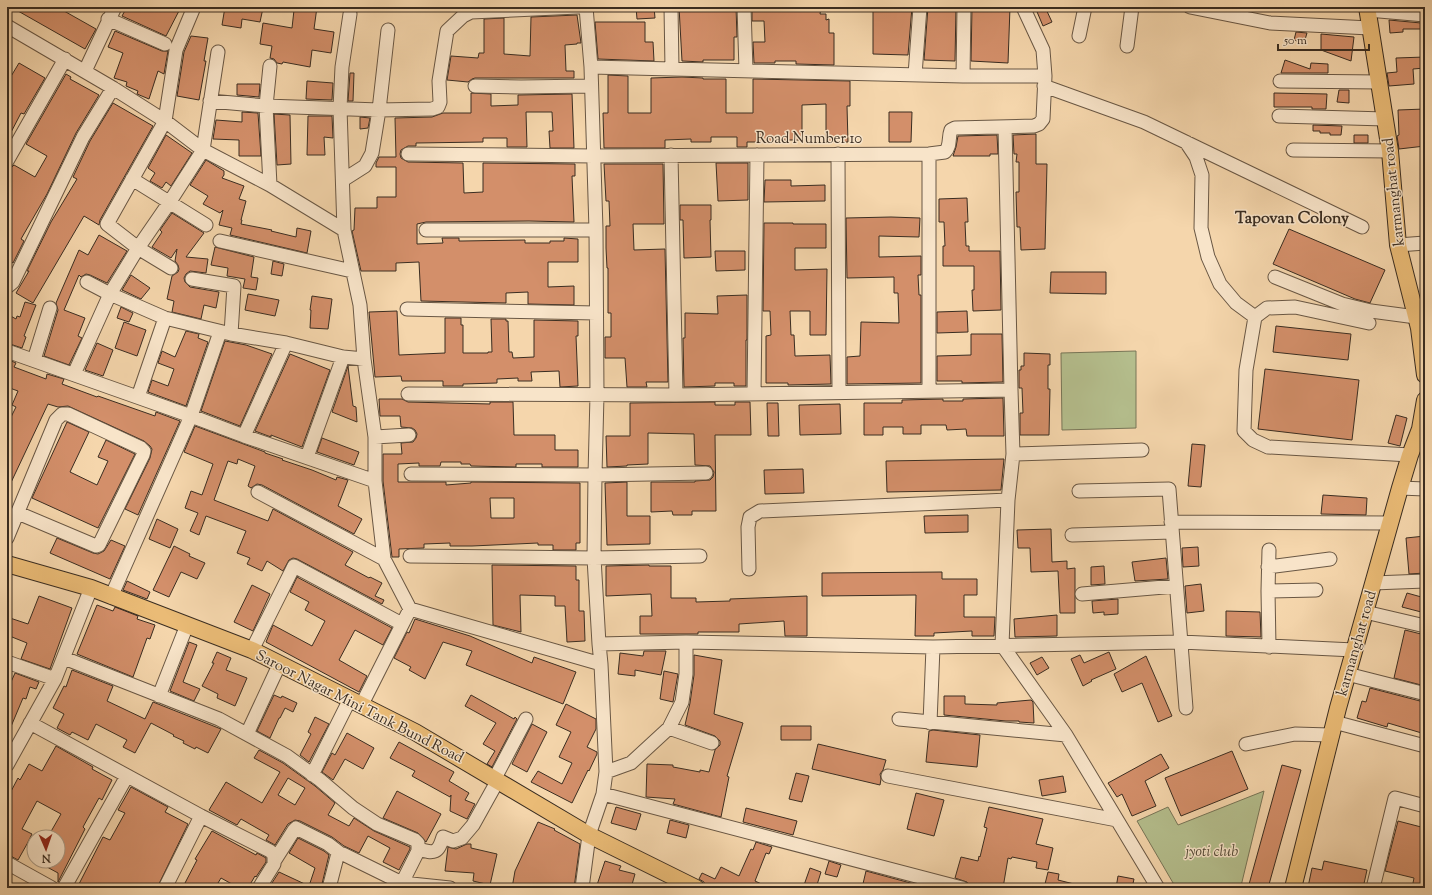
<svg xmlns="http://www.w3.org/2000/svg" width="1432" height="895" font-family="'Sorts Mill Goudy',serif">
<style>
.green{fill:#b5bf8e;stroke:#787658}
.building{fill:#d38f6a;stroke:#3a2d21;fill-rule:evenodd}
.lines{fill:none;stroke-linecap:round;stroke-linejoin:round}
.minor-casing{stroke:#695744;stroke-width:15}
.major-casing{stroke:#3a2d21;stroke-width:18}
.minor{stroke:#f8e4c9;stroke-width:13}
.major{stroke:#eabb76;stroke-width:16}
.labels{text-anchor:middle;stroke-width:3;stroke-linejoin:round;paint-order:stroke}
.street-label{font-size:15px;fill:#3a2d21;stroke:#f8e4c9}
.park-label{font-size:15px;font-style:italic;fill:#534a37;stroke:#f8e4c9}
.neighbourhood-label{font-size:16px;font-weight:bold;fill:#3a2d21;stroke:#f8e4c9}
</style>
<rect width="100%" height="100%" fill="#f5d6ac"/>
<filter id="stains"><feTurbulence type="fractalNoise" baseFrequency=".005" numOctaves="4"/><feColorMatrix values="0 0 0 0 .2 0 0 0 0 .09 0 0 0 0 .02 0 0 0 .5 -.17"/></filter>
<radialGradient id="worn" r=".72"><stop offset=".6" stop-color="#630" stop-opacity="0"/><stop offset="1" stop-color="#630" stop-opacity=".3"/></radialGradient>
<path class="green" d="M1136,351V428L1062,430L1061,353Z
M1264,791L1241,886L1236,888H1176L1137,821L1168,807L1178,825Z"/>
<path class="building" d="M11,7H57L96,29L85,49Z
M127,7H181L166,36L122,16Z
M225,7H257L263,8L260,22L242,19L241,28L222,25Z
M304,7H317L314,29L334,32L331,53L312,50L310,67L283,62L282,64L277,63L274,59L270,58L272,46L260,44L263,23L292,28L294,10L303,11Z
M636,7H654L655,18L637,19Z
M679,7H736L737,37H734V60H703V62L682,61Z
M752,7H821L820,14H826V20L829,19V33H834V65L796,64V61H775V63H754L753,42H765L764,21H752Z
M873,7H912L908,55L873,54Z
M928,7H956L955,61L924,60Z
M972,7H1010L1008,63L971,61Z
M1035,7H1045L1052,22L1043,26Z
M577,15L581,43H577V44L565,45L566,71H574V78H475L472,79L468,82L447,80L451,56L478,58L479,53H484V19L504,18V54L530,56L531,17Z
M1389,20L1421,23V29H1403V32L1390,33Z
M595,22H645V42H653L654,61L598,59Z
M115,31L162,51H168L164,74L158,71L149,99L137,94L138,91L126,86L127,82L114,78L123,53L108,47Z
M1296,32L1307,33L1304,43L1294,40Z
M1321,34L1354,37L1351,61L1321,50Z
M191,36L208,38L204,61H206L199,100L177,96L184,52Z
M1425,57V68L1413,69L1414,84L1389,86L1387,73L1397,72L1396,58Z
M1285,60L1310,69L1311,63L1328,64V73H1281Z
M19,63L45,78L24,114L21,113L7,140V83Z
M350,73H354L353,101H348Z
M66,74L71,77L70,79L99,95L76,133L47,194L21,239L24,241L13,263L7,259V169L11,168L14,165L35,177L47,156L26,144Z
M608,75L628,76V113H651V78L682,77L703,78V79H726V113H753V79L850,81V106H847L848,142H826V104L802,105V140H779V142H747V147H737V137H711V142H691V139L665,140V148H604L603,113H608Z
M307,81L333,83L332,100L306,99Z
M237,84H260L259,97L237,95Z
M1339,90H1349V103L1337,102Z
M471,93L491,94V106L518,105V95L572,94L574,148H550L549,131H553L552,112H526L527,147H507V138H483V142L416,143V146H408L401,150L400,154L401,158L408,162L463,163L464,193L483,192V163L575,164V176H572L574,222L529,221L426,222L417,224V244L443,243L442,238H459V241H462L525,240V243H550V241H564V238L578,239V262H548V287L574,286V305L528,304V292L506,293V303L421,301L419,262L396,263V271H361L352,231L354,230L355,208H377V197H396V167H376V163L379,157H396L395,118L432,117L443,113H471Z
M1274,93L1327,94L1326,109H1312V107H1274Z
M113,103L153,126L100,220L99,225L84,216L33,303L16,293L29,271H27L51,222L77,179L73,177L90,141Z
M1425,109V146L1399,149L1397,136L1399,135L1398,110Z
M242,112L258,113L261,156H239V140L213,139L216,120L242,122Z
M889,112H912L911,142H889Z
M274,114L290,115L291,164L277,165Z
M308,116H332L333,138L324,137L325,155H307Z
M360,117L370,118L368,128L360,129Z
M1313,125L1342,126L1341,135H1330V133H1320V131H1313Z
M1036,134V164H1047L1045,249L1021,250L1020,227H1017L1016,192H1019V162H1016L1017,154H1014L1013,135Z
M166,135L192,153L171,186L166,182L162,188L150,181L155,173L148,168Z
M997,135L998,154H990V156H953L956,147L958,136Z
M1354,135H1368V143H1354Z
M206,160L224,171V175L222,178L244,186L239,199L246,201L241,220H242L241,224L272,230L271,231L296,237L297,228L311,231L307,253L230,235L232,228L219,225L223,210L220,213L203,204L208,196L190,185Z
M716,163H748V200L718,201Z
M604,164H663L664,224H633L634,250L665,249L668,382H646L647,387H627L625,358H605V337H611V313H608V268H607L606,248V226H610L609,201H606Z
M765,180H791V186L825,185V201L764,202Z
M967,198L968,222H965L966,246H969V251H1000L1001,310L973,311L972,290H974V266H943V246H945L944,222H939V199Z
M680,205H711V220H710L711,257L684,258L683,220H680Z
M172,213L204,233L186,257L208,259L206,273L190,271L186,274L184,278L185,282L190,287L219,292L216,308L204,305L201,319L172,312L174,301L167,299L172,276L178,272L179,269L178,265L175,261L177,249L171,258L152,247L162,232L160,230Z
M891,217L920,218L919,237L879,236V257L921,256V275H918L919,295H921V383L847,384V357L860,356L861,322L899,323L898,293H894V277L847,278L846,218Z
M764,223H793V224H826V248H795V270L827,269L826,335H810V311H790L791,335H794L795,356L830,355L831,384L788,385V383H766V336L771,335L770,311H763Z
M1289,229L1385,270L1370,303L1355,299L1273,264Z
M99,235L127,251L107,283L90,275L86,274L81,277L79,275L64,310L85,318L78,336L82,338L69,365L44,356L58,310L56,303L79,250L88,255Z
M215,247L254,257L251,277L258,278L256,290L243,288L245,279L227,276L228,268L211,265Z
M715,251H745V270L716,271Z
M273,261L284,264L282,276L271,274Z
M1051,272H1106V294L1050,293Z
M131,275L150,288L141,299L122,290Z
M248,294L279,300L275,316L245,310Z
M747,295V340H746V386H734V383H715V386L684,387L683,338H685V313L718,314L717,296Z
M312,296L332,299L328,329L310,328L311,310H310Z
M25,302L36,305L24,336L26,337L22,348L7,343V314L16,319L17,316L20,317Z
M121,307L133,313L129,322L117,318Z
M397,311L399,355L445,353V318H461V325H463V353H488V352H492L491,319H506V321H508L509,352H512L513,358L534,357V320L578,321V336H576L578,386L560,387L559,371L531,372L532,381H518V378L497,379V383L463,384V386H443V381H402L401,376L375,377L369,312Z
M967,311L968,332L937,333V312Z
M124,322L146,330L137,356L115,348Z
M1276,326L1351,334L1348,360L1273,352Z
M186,331L199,334L198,338L208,342L186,406L148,392L152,380L168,386L174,369L158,363L162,351L175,357Z
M971,334H1002L1003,382L962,383V381H937V356L971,355Z
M225,341L246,345L272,354L240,426L201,411Z
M97,343L113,350L103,376L85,370Z
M1024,353L1050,354V365H1048V389H1050L1049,435H1020V413H1023L1022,388H1019V370H1021V366H1024Z
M290,354L330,370L302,447L271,435V437L255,431Z
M7,359L16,363L14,367L46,379L47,374L64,379L62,384L97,397L98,396L155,416L156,412L180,421L138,515L125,509L150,458L152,449L150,446L144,441L68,406L58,407L48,404L7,491V425L16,407L12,405L18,391L7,387Z
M348,366L353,406L356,407L357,422L332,412Z
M1265,369L1359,380L1352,440L1258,429Z
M1003,398L1004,436H967L966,429L947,430L946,425H921V434H903V427H883V435H864V403H902V400L943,399V401H963V399Z
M379,399H402L408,402L490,404V402H513L514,435H555V450H578V467H542V464H516V467L471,466L470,464H461V462H441L440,466H419V463L398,464V482H446V485L471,483V482L580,483V543H576V550H553V545H538V543L472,546H450V543L424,544V548L399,549V557H392L383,481V454H402L401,443L413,442L416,438L417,434L415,430L412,428L401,427L400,416H380ZM490,498H514V518H491Z
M715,402V405H735V402H750L751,435H715L716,511H692V515H673L672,511L651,512V482H695V481L710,480L713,477L714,472L710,466L695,465L694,434L648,433V464L627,465V466L607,467L606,436H630V403Z
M767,403H778L779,436H768Z
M840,404L841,434L800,435L799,405Z
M1396,415L1407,418L1400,446L1388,443Z
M67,422L89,432L70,472L97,485L108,461L98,457L106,440L135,454L98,528L32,498Z
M195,426L265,452V453L283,459L282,460L312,470L336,480L337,477L348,480L338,506L362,519L354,534L262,485L257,484L251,488L248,486L255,466L238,459L237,464L228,461L214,500L268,521L273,509L353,552L345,565L369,578L370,577L382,583L375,596L384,600L382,604L297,559L293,558L289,560L283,571L267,561L262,571L247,564L250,558L237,553L246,531L206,516L199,535L190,531L198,513L185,508L191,491L202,495L213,464L184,452Z
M322,438L359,452L354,465L317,452Z
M1192,444L1205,445L1201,487L1188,486Z
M1004,459L1001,490L887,492L886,461Z
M803,469L804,493L765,494L764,470Z
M627,482V516H650V544L607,545L605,483Z
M1323,495L1367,498L1366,515L1321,514Z
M968,515V532L925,533L924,516Z
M157,519L178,529L170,548L149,539Z
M1051,529L1052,562L1067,561V569L1075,568V613H1060L1058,571L1031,572L1030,548H1018L1017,530Z
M1425,536V573L1409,574L1406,538Z
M57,538L93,553L98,554L104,551L111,540L125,546L110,579L50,553Z
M174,546L190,554L189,556L205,563L197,579L181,572L169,597L153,590Z
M1198,547L1199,566L1183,567L1182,548Z
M1166,558L1168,579L1135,581L1132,562Z
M492,565L576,566V580H579V611H584L585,641L567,642L565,606H555V596L520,595L521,632L493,625Z
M649,565V566H671V598H696V602L730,601V599L807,596V636H785L784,621L739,624V632H698V634H640V616H652L651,594L606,596V566Z
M1104,566L1105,584L1091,585V567Z
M942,572V579H977V595H964V617H995L994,636H972V631L934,633V636H915L916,595L822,596V573Z
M297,577L392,628L383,645L355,630L339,660L367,676L359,692L266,642L273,625L312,646L325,621L305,610L309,602L290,592Z
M127,581L150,592L147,599L123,590Z
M1201,584L1204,611L1187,613L1185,586Z
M252,585L270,594L253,631L234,622Z
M1407,593L1425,598V613L1402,607Z
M39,596L72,608L50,669L21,659L27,643L7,635V626L10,618L28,624Z
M1118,599V614L1104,615V612L1093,613L1092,601Z
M97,605L113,611L115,607L138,616L137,619L155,625L150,639L147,638L133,677L77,654Z
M1226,611L1260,612L1261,637L1226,636Z
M1057,615V636L1015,637L1014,619Z
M415,619L470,636L532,663L534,657L576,672L563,704L466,665L472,651L443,642L425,679L409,670L411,667L394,658L407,632L409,633Z
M1405,630L1425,635V686L1394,678Z
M189,642L197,645L183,682L200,689L194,701L170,691Z
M644,651H666L661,675L635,670V676L618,674L620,653L643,656Z
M217,652L231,658L226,670L247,678L235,706L217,698L218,694L202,686L214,663H212Z
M1109,652L1116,669L1091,680L1092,681L1083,686L1071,659L1080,655L1084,663Z
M694,655L722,660L714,714L743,723L727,776L729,777L721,817L673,804L675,799L646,797L647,764L673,765V767L700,772V770L709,772L715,750L720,745V741L715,736L685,725L690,703L694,675Z
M1146,656L1172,716L1158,722L1142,683L1122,692L1114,674Z
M1042,657L1049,668L1037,675L1030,663Z
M72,670L113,686L107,701L145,719L153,702L221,729L208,753L196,747L195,749L183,743L184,741L173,736L174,735L151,723L135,753L123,747L127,740L96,724L88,740L72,732L70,735L57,728L64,714L53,708L64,686L66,687Z
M664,671L678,674L673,702L660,699Z
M15,673L39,682L36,689L30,687L26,699L23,698L7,736V681L11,682Z
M1370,688L1420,701L1425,700V734L1388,723L1387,727L1357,718L1362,701L1366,702Z
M274,695L281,698L282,696L297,703L293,712L285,708L280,718H279L270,738L257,731Z
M471,695L514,719L515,717L517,719L492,767L487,764L495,751L483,744L496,723L465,706Z
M944,696H965V704L997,705V703L1031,700L1033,702L1034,723L1019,722V721H1006L944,715Z
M566,704L596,719V729L587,747L597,752V754L589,771L588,770L572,803L531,782L538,771L562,784L572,763L559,757L571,732L556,725Z
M315,717L329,724L309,762L300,755L311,734L308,732Z
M532,724L547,732L527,772L512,764Z
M781,726H811V740H781Z
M933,730L980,735L977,767L926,762L929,731Z
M347,733L374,748L363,769L345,759L333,780L322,772L332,753L335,755Z
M399,742L454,772L449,781L469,793L465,800L475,804L467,819L450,811L451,795L450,797L412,776L415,771L390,758Z
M818,744L886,760L883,770L880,774L881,779L880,785L812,769Z
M56,746L93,767L92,769L112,780L102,800L99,798L83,827L85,829L58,882V873L36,861H58V837H54L49,835L61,814L37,801L22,829L32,834L27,844L18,860L7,854V799L18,778L20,780L29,764L42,771Z
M259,750L283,763L315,786L335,803L328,815L349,826L354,818L374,831L410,847V849L399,870L383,862L390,848L368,836L359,853L344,846L332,837L300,821L295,820L288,824L275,845L266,840L269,835L241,819L237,825L209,810L226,782L262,803L280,772L254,758ZM288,778L305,788L295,805L278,795Z
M1232,751L1248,789L1181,816L1165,778Z
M1161,754L1169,768L1145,781L1156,806L1132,816L1122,794L1117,797L1108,783Z
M1282,765L1301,770L1268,888H1248Z
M796,773L809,776L802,802L789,799Z
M1063,776L1066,792L1042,796L1039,780Z
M131,787L168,807L165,812L188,824L157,888H87L79,884L103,837L110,840L125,813L118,810Z
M397,791L441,814L426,842L418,833L383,818Z
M916,793L944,800L934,836L907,829Z
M616,807L641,814L636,830L611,823Z
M989,807L1043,819L1036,844L1053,848L1048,870L1036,868L1037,862L1012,857L1011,859L1008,858L1003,888H970L967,882L955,878L961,857L978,861L979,856L980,857L987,828L984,827Z
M746,808L797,821L793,835L743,822Z
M670,820L689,825L686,838L667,833Z
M1398,821L1425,828V882L1424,888H1412L1414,878L1385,871Z
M538,822L555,829L554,830L580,844L574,888H512L515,871Z
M212,831L256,855L257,853L266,858V862L256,877L255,876L248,888H239L221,878L215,888H194L185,883L197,860L195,859Z
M298,838L324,851L329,855L321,888H273L270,886L279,872L309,886L315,868L289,853Z
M756,842L772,847L769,854L766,853L755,881L770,888H705L704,882L699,879L702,873L715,879L721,867L739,876L751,849L753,850Z
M467,844H471V848L497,854L490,885L473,881L474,873L445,871L448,847L456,849Z
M605,861L621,866L619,870L635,874L631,888H596Z
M829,861L841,865L837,877L825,874Z
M1324,861L1367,870L1363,888H1314L1308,887L1312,868L1322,870Z
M810,868L821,872L816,888H803Z
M866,871L929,888H862Z
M1048,872L1059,874L1058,880L1078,885V888H1044Z
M1118,876L1134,879L1132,888H1116Z"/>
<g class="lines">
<defs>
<path id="minor" d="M671,7L672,69
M744,7L746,70
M1190,7L1270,23L1370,28
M1368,10L1425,15
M350,14L342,67L340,108L344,230L360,305L364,359L375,437V481L384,559L410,609L362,704
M108,19L165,44
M7,26L113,88L165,121L203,150L270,185L344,230
M1079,36L1085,7
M1127,46L1132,7
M591,67L963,76H1045
M85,71L115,7
M915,75L920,7
M963,76L964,7
M1280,81L1380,82
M475,86L521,87L591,86
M1044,86L1144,122L1362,227
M210,101L266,106L379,110L432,109L438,107L440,102L439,81L447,31L463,16L471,12L578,7
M1279,116L1385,119
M1005,127L1011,390L1013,454L1008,500L1002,645L1066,735L1158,888
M1186,142L1196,157L1202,175L1201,228L1208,257L1220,284L1236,303L1255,317
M1293,150L1390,151
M408,154L594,156L929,154L945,152C951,146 948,138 951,130L955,128L1034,126L1039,124L1043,119L1045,76L1043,50L1023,7
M838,154L839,392
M929,154V391
M671,155L676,395
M7,161L65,59
M132,179L206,225
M343,180L365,166L372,153L379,110L388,30
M270,185L266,106L270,66
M426,230H596
M220,241L352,271
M1398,245L1425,243
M171,268L138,248L107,224L165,121L176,50L194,7
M1275,277L1342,304L1371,311L1416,317
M192,279L234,286L231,334
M87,282L110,294L165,318L231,334L286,343L343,357L364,359
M7,287L13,282L83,137L113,88
M407,309L596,313
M1369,323L1295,307L1267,308L1255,317L1246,370L1244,431L1253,440L1268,447L1410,455
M7,351L191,416L244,436L375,481
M34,360L50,308
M74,374L110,294L138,248L169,203L203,150L218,52
M408,394L676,395L1011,390
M754,394L757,155
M138,397L165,318
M244,436L286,343
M375,437L409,435
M1013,454L1142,450
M307,457L343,357
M411,474L595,475L706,473
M1400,488L1425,489
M1079,491L1169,489L1186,708
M258,492L384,559
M1171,522L1390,523
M1072,535L1172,532
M7,538L56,420L62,414H68L141,448L144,451L143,455L99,545L96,546L18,513
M1269,550L1268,591L1269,647
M410,556L594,558L700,556
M1268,567L1330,559
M749,569L748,527L750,517L760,511L1008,500
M1373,583L1425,581
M1268,591L1316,590
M1082,594L1176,586
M111,597L191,416L220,332
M410,609L601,664
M1365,612L1425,626
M599,644L686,642L933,647L1181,642L1354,650
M252,650L294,566L402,624
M64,658L219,719L287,756L320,780L353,808L377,824L415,840L418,843V851L402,883
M7,662L55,679
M1347,674L1422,693
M159,696L187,625
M899,719L1066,735
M1334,722L1425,746
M30,723L201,816L270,851L274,855V864L259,888
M930,723L933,647
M669,728L712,743
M247,734L280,663
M1246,744L1295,734L1330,735
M7,765L55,679L91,588
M606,772L631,763L669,728L682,702L686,674V642
M312,775L350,699
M888,776L1117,820
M495,778L526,719
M603,794L962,888
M418,849C435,854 438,853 443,837L453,841L462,838L473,825L498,780
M275,860L294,830L296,828L328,844L341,854
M7,863L52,888
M64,888L127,776
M165,888L201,816
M329,888L337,857L339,855L343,854L402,883L450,888
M582,888L589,835L603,794L606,772L601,664L599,644L594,558L595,475L597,395L596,230L591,67L586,7
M1373,888L1395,798L1425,806"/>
<path id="major" d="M1367,7L1390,151L1398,245L1419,328L1425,375
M7,564L91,588L252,650L415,732L589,835L696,888
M1293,888L1338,708L1400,488L1410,455L1420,429L1425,400"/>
</defs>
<use href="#minor" class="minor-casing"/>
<use href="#major" class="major-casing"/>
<use href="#minor" class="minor"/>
<use href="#major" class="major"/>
</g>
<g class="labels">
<g class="street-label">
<text x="809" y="143">Road Number 10</text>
<text transform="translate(1393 192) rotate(-96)" y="5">karmanghat road</text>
<text transform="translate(1356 643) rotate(-74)" y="5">karmanghat road</text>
<text transform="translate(360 706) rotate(27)" y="5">Saroor Nagar Mini Tank Bund Road</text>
</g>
<g class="park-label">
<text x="1212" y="856">jyoti club</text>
</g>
<g class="neighbourhood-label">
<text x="1292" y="223">Tapovan Colony</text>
</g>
</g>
<rect width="1432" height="895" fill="none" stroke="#f5d6ac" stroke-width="24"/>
<rect x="8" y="8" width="1416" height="879" fill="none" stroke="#3a2d21" stroke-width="2"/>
<rect x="12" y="12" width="1408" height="871" fill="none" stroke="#3a2d21"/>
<g transform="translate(46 849) rotate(178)"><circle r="19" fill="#f8e4c9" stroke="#ac9b86"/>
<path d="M0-3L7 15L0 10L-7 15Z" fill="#8f2418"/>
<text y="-6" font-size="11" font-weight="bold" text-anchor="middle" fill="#3a2d21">N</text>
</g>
<path d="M1278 44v6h91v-6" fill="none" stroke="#3a2d21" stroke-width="2"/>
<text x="1284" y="44" font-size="12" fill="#3a2d21" stroke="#f8e4c9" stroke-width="3" paint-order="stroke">50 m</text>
<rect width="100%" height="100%" filter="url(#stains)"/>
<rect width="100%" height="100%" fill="url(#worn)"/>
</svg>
